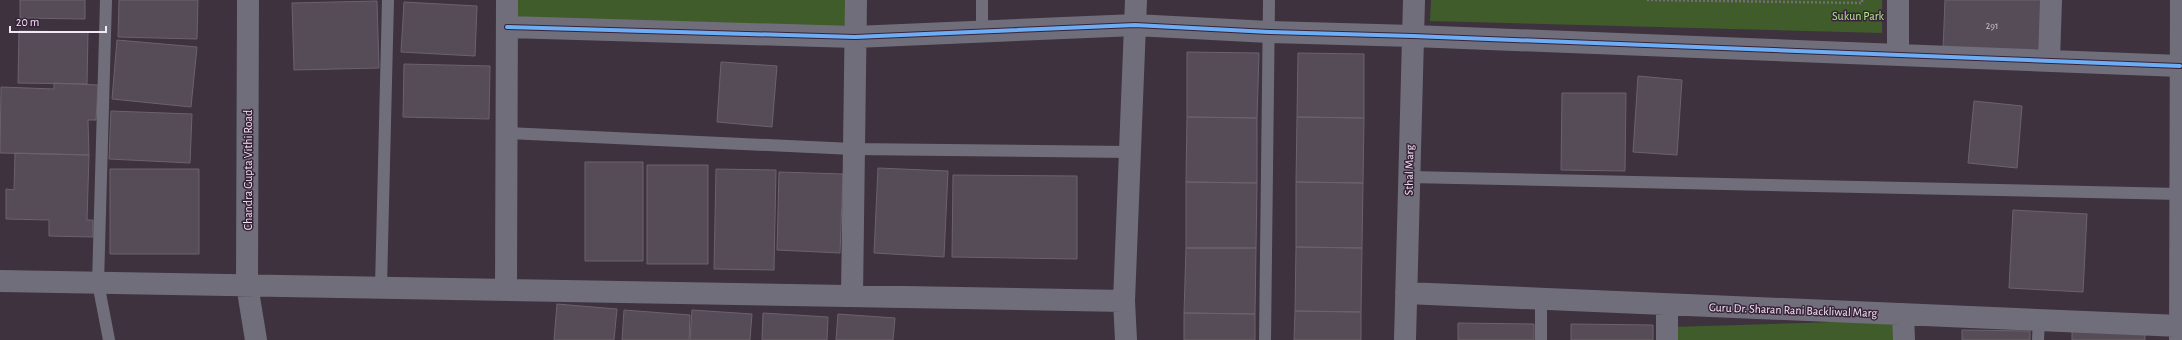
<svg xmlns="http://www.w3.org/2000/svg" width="2182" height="340" font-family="'Alegreya Sans',sans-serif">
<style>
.green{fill:#405c2a}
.building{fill:#564c57;stroke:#6c626d}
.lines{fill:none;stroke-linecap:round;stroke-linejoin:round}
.path{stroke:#736e79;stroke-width:2.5;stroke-dasharray:2 2;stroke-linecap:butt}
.service{stroke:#706e7a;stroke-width:12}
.minor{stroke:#706e7a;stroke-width:22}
.cycleway-casing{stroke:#372239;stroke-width:6}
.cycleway{stroke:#6dadf4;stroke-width:4}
.labels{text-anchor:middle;stroke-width:3;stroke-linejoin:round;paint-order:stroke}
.number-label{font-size:10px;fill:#ccc0ce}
.park-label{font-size:12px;fill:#b1ec8b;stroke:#372239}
.street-label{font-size:12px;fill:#f4e6f5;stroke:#372239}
</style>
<rect width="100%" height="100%" fill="#3d323e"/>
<path class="green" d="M507,0H856L855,37L507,27Z
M1431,0H1882V33L1430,21Z
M1900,320L1901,340H1671V327Z"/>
<path class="building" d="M20,0H85V19L20,18Z
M119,0H198L197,39L118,37Z
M1945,0H2041L2040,53L1943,50Z
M377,1L379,68L294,70L292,3Z
M404,2L477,6L475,56L401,52Z
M19,31L88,32L87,84L18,83Z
M117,40L197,47L191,107L112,99Z
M1187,52L1259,53L1257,118L1187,117Z
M1298,53L1364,54V118L1297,117Z
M721,62L777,66L772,127L717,122Z
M404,64L490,66L489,119L403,117Z
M1638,76L1682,80L1677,155L1633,152Z
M54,83L98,85L96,120H88L89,155L0,153L1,87L54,89Z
M1562,93H1626L1625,171L1561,170Z
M1974,101L2022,106L2017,168L1968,163Z
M111,111L192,114L190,163L109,159Z
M1187,117L1257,118V183L1186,182Z
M1297,117L1364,118L1363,183L1296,182Z
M15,153L89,155L87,220H93V237L49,236V220L6,219V189L14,190Z
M585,162H643V261H585Z
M647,165H708V264H647Z
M878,168L948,171L944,257L874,253Z
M110,169H199V254H110Z
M716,169L776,170L774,270L714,269Z
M779,172L843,174L840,253L777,250Z
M953,175L1077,176V259L952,257Z
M1186,182L1257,183L1256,248H1186Z
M1296,182L1363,183L1362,248L1296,247Z
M2013,210L2087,214L2083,292L2009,288Z
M1296,247L1362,248L1361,312L1295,311Z
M1186,248H1256L1255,314L1184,313Z
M557,304L617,309L614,340H554Z
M624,310L690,315L689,340H622Z
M692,310L752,314L750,340H690Z
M1295,311L1361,312V340H1294Z
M763,313L828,317L827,340H762Z
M1184,313L1255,314V340H1184Z
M838,314L895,318L893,340H836Z
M1458,323L1534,324V340H1458Z
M1571,324L1653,325V340H1571Z
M2072,328L2145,329V340H2072Z
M1962,330L2030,331V340H1962Z"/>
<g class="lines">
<path class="path" d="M1647,0L1862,3V0"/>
<path class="service" d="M106,0L98,283L109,340
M982,32V0
M507,133L853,149L1130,152
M1409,177L2180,194
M381,287L388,0
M1265,340L1269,0
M1541,340V299
M2038,340L2039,320"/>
<path class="minor" d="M248,0L247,285L256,340
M507,27L855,37L1135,25L1269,32L1413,36L2180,66
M1898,55V0
M2049,60L2051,0
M0,281L1124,301
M506,290L507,0
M1406,293L2180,326
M852,296L856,0
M1903,314L1904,340
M1126,340L1124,301L1136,0
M1405,340L1414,0
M1667,340V305
M2180,340L2181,0"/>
<defs>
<path id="cycleway" d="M507,27L855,37L1135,25L1269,32L1413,36L2180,66"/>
</defs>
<use href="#cycleway" class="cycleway-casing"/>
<use href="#cycleway" class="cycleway"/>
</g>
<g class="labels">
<g class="number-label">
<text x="1992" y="29">291</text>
</g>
<g class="park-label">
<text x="1858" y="20">Sukun Park</text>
</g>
<g class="street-label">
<text transform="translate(248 170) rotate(-90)" y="4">Chandra Gupta Vithi Road</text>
<text transform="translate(1409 170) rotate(-89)" y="4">Sthal Marg</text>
<text transform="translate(1793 310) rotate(2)" y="4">Guru Dr. Sharan Rani Backliwal Marg</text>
</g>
</g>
<path d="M10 26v6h96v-6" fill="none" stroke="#f4e6f5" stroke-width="2"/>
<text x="16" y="26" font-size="12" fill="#f4e6f5" stroke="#372239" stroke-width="3" paint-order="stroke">20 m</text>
</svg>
